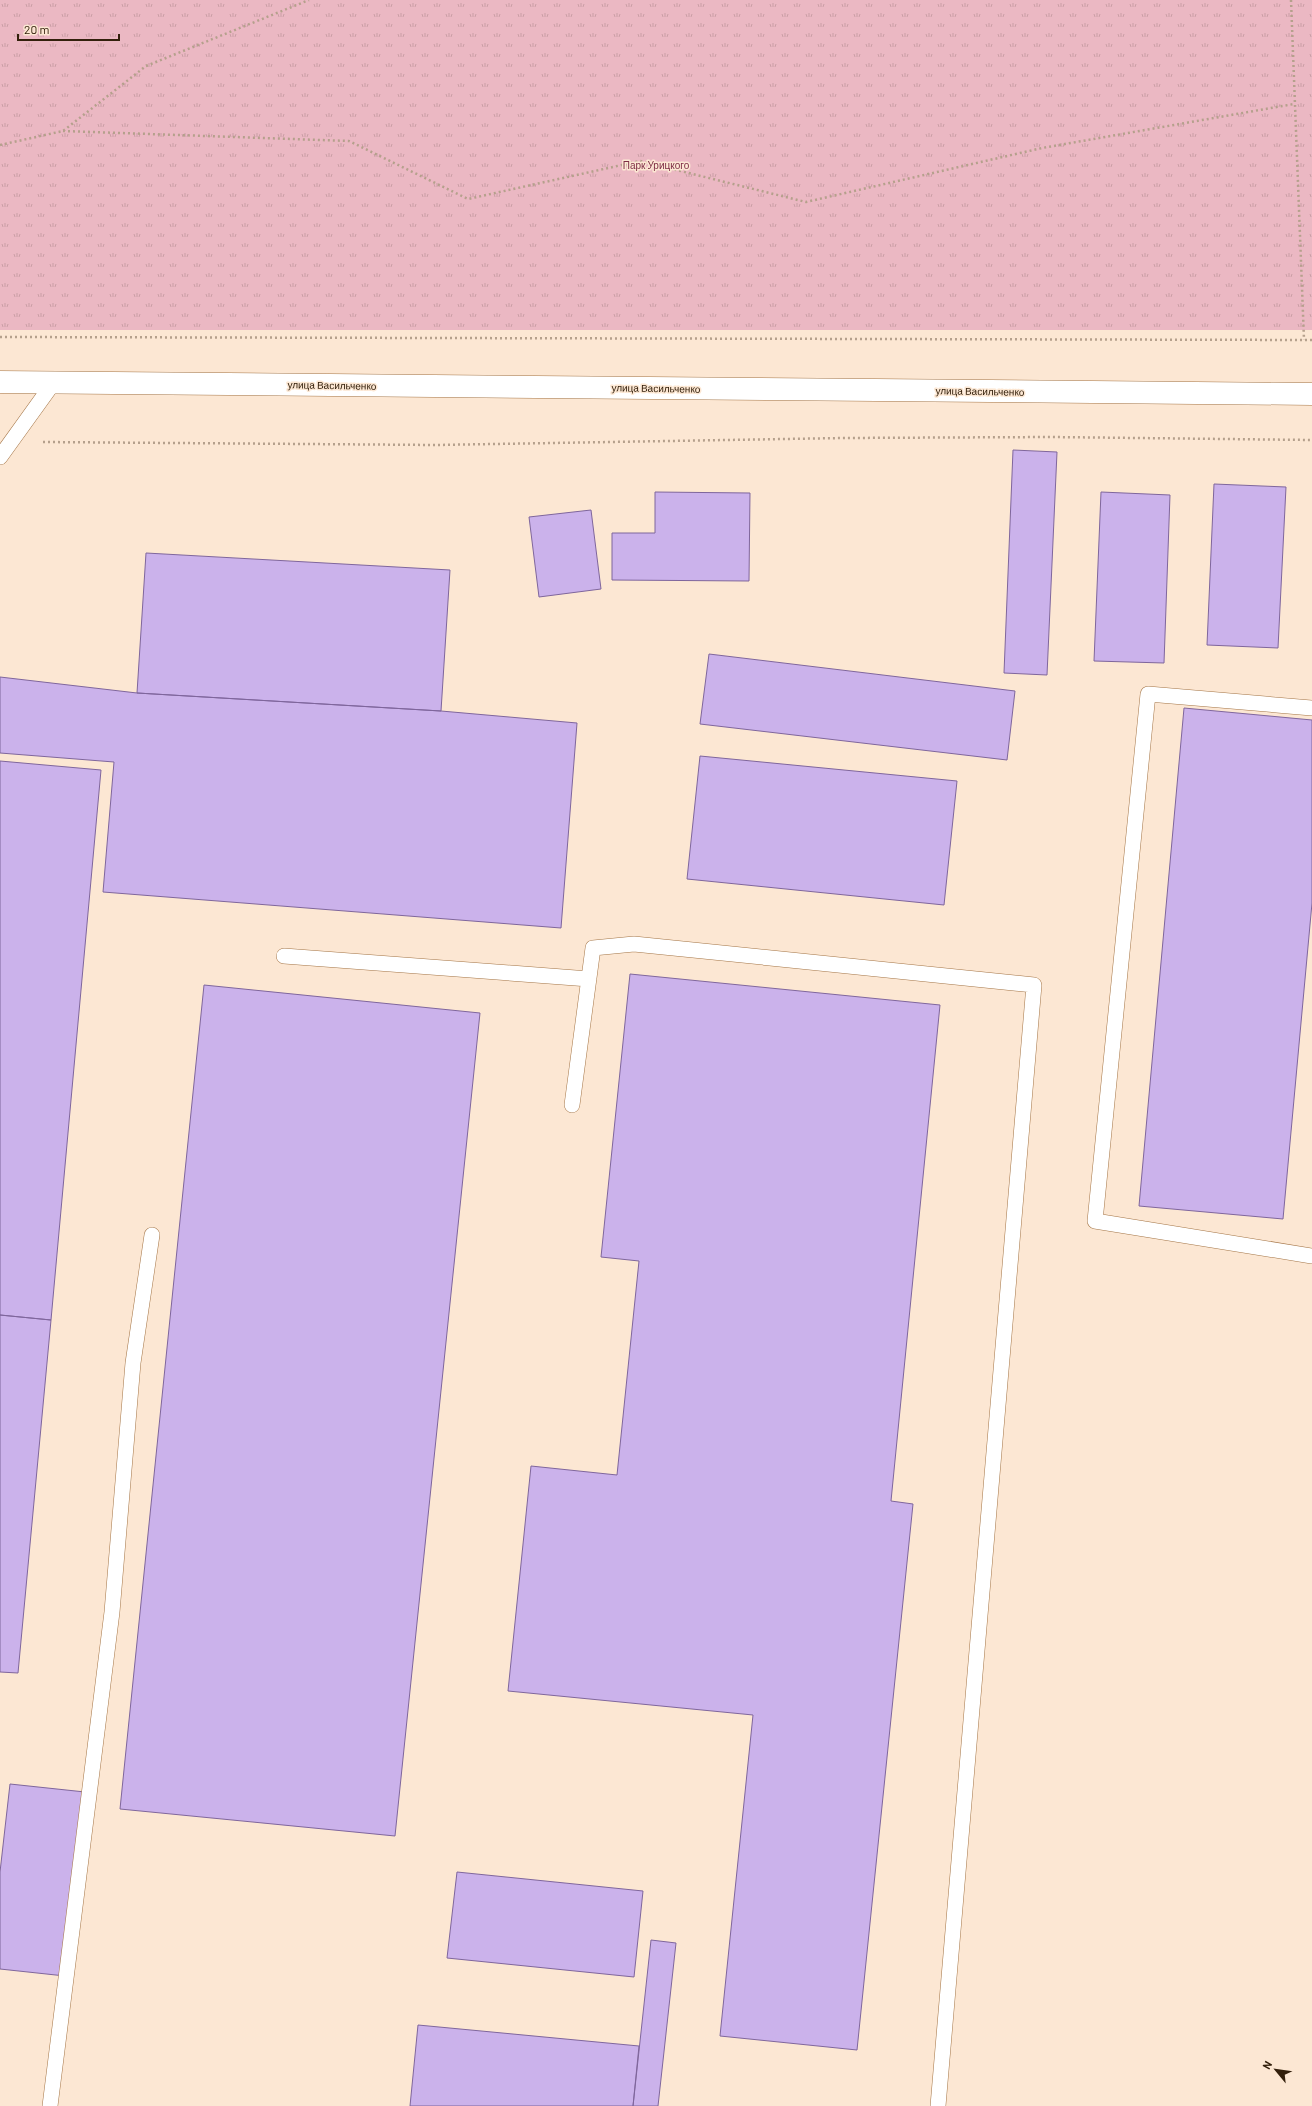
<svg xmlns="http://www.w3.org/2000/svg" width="1312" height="2106" font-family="Barlow,sans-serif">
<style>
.grass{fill:url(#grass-tufts)}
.building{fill:#cbb2eb;stroke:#7f669c}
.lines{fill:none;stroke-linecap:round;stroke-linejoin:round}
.lane-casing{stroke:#a47546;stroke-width:16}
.secondary-casing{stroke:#a47546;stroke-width:23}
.path{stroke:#b5a08c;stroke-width:2.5;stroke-dasharray:2 3;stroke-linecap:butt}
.lane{stroke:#fff;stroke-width:15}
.secondary{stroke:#fff;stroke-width:22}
.labels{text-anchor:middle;stroke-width:3;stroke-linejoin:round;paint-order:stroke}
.park-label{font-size:10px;fill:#7d2d45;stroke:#fce7d3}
.street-label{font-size:10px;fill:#33200c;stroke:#fce7d3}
</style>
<defs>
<pattern id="grass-tufts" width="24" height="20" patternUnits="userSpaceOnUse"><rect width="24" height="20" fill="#ebb8c3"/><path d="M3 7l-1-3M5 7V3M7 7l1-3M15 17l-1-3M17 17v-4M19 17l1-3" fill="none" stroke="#ca9ea6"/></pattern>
</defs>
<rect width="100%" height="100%" fill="#fce7d3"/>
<path class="grass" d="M0,0H1312V330H0Z"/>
<path class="building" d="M1013,450L1057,452L1047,675L1004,673Z
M1214,484L1286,487L1278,648L1207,645Z
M655,492L750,493L749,581L612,580V533H655Z
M1101,492L1170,495L1164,663L1094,661Z
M591,510L601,589L539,597L529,517Z
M146,553L450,570L441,711L137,693Z
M709,654L1015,691L1007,760L700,724Z
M0,677L137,693L441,711L577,723L561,928L103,892L114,762L0,753Z
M1184,708L1312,720V903L1283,1219L1139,1206Z
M700,756L957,781L944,905L687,879Z
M0,761L101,770L51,1320L0,1315Z
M630,974L940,1005L891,1501L913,1504L857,2050L720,2036L753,1715L508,1691L531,1466L617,1475L639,1261L601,1257Z
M204,985L480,1013L395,1836L120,1809Z
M0,1315L51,1320L18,1673L0,1672Z
M10,1784L85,1792L65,1976L0,1969V1872Z
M457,1872L643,1891L634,1977L447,1958Z
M651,1940L676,1943L658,2106H633Z
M418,2025L639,2046L633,2106H410Z"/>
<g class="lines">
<defs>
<path id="lane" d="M0,457L54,382
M1312,708L1148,694L1095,1221L1312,1256
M284,956L589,979
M572,1105L593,948L634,944L1034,985L938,2106
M50,2106L112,1612L133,1363L152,1235"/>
<path id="secondary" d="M0,382L1312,394"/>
</defs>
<use href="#lane" class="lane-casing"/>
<use href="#secondary" class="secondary-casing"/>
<path class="path" d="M1291,0L1304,340
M63,131L349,141L468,199L640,161L806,202L1042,148L1294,104
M0,145L63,131L146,66L309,0
M0,337L1312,340
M43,442L436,445L843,438L1052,437L1312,440"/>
<use href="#lane" class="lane"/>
<use href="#secondary" class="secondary"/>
</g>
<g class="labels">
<g class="park-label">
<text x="656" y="169">Парк Урицкого</text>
</g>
<g class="street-label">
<text transform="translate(332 385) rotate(1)" y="4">улица Васильченко</text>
<text transform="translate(656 388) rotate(1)" y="4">улица Васильченко</text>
<text transform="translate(980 391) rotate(1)" y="4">улица Васильченко</text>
</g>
</g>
<g transform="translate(1276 2070) rotate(299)" stroke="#fce7d3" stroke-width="3" paint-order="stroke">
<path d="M0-3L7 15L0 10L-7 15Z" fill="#33200c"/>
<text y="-6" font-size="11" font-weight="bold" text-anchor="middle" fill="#33200c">N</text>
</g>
<path d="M18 34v6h101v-6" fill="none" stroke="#33200c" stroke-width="2"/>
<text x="24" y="34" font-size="12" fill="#33200c" stroke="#fce7d3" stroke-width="3" paint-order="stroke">20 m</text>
</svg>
